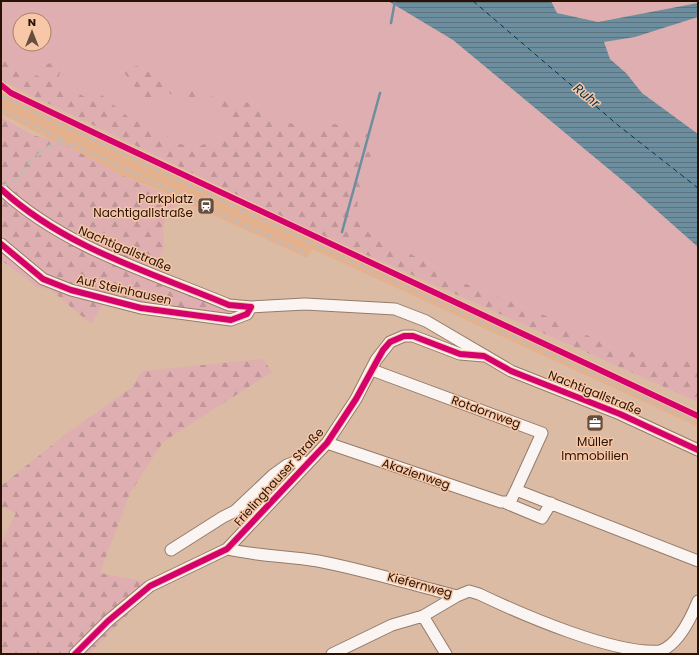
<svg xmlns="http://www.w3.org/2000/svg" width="699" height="655" font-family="Poppins,sans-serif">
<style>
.built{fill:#e4b18e}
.grass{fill:#dfaeb1;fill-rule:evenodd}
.forest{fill:url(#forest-firs)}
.water{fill:url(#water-rules)}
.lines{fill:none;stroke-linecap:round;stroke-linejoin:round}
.stream{stroke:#6d8e9e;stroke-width:2.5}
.ferry{stroke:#02374f;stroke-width:1;stroke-dasharray:5 4;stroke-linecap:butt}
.minor-casing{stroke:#947b6a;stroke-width:13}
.minor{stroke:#faf5f2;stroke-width:11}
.rail{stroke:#c3bab4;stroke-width:2.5;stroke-dasharray:8 4;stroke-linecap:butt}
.cycleway-casing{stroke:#f7c7a7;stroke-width:8}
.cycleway{stroke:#d6006c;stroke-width:6}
.labels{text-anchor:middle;stroke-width:3;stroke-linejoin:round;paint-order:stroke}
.poi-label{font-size:12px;fill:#271203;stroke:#f7c7a7;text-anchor:end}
.street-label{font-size:12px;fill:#271203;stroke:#f7c7a7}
.water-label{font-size:13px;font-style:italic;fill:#02374f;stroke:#f7c7a7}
</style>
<defs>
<pattern id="forest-firs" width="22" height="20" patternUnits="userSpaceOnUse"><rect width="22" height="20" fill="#dfaeb1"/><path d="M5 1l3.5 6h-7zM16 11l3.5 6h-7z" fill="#bf9597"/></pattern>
<pattern id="water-rules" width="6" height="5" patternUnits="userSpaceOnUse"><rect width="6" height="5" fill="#6d8e9e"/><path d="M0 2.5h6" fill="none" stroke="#5a737f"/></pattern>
</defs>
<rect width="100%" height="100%" fill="#dcbba5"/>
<path class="built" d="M1,89L11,95L303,234L698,418V427L312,249L307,258L152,187L123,176L64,144L1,179L49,139L1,114Z"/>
<path class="grass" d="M1,1H388L453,40L628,185L698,247V360L691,358L654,363L625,348L619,352L564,323L456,280L409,253L379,239L363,229L356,214L361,184L371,156L334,124L312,129L279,120L256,103L227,101L173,85L137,66L122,70L135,87L136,99L148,105L157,95L165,91L186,102L205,101L223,108L222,113L238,128L196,148L172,142L163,131L145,120L133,121L97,91L85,97L57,81L63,65L40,68L48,81L7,63L1,56ZM20,20H44V44H20Z
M551,1H698V3L598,22L557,13Z
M698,17V134L642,93L626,73L610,59L604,42L635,37Z"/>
<path class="forest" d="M1,56L7,63L47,80L40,68L54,61L63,65L57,81L85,97L97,91L133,121L145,120L163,131L172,142L196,148L238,128L221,113L222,108L205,101L186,102L165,91L157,95L148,105L136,99L135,87L122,70L137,66L173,85L227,101L256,103L279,120L312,129L334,124L345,126L349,135L367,133L375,144L361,184L356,214L363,229L379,239L409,253L456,280L564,323L619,352L625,348L654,363L691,358L698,360V402L302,226L4,82L1,78Z
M1,117L33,135L64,144L123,176L182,201L168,212L163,228L164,248L152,272L234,315L179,312L108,296L91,324L51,290L37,287L1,260Z
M263,359L272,372L163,442L130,493L100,573L158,584L89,654H1V542L16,513L1,506V486L66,434L132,387L142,371Z"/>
<path class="water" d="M388,1H551L557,13L598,22L698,3V17L635,37L604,42L610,59L626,73L642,93L698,134V247L628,185L453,40Z"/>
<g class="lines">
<path class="stream" d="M391,23L395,1
M342,232L380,93"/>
<path class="ferry" d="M473,1L619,126L698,188"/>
<defs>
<path id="minor" d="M1,189C65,248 150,272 229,305L251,307L305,304L395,309L426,321L511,371L620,414L698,450
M1,244L43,279L71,290L110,300L141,308L231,320L247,314L251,307
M372,370L542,433L516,490
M327,443L501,502H510L516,490L698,561
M506,503L542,518L551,503
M227,549C257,556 288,556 318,561C365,570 410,584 457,596L469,591L479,594C521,614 615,655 660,651C678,645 691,618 698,601
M171,550L223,517L235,511L273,475L287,465L300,460L307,464
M423,616L446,654
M75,654L108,621L150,586L227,549L327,443L356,399L376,360L390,342L404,336H413L460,354L484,356
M332,654L392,625L423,616L457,596"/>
</defs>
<use href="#minor" class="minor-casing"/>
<use href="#minor" class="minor"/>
<path class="rail" d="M1,96L310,242L698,423
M1,110L66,141
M1,185C17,185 21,174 29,163C31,160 35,157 38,155C53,142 56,141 75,145L305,253"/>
<defs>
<path id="cycleway" d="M1,85L11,93L103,137L698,416
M1,189C65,248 150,272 229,305L251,307L247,314L231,320L141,308L110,300L71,290L43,279L1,244
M75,654L108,621L150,586L227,549L327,443L356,399L383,350L390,342L404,336H413L460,354L484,356L511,371L620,414L698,450"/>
</defs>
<use href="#cycleway" class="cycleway-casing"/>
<use href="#cycleway" class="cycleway"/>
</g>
<defs>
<symbol id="station-square" viewBox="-11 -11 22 22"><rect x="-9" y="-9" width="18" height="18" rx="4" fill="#664d3c" stroke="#f7c7a7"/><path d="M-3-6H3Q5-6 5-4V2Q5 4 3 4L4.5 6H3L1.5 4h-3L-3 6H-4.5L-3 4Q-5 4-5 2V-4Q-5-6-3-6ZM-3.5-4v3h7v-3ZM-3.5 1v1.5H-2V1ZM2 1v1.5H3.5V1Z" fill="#fff"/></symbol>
<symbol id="office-square" viewBox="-11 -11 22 22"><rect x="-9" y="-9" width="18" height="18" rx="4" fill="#664d3c" stroke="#f7c7a7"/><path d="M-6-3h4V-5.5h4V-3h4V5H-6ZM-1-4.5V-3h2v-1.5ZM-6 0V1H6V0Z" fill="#fff"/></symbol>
</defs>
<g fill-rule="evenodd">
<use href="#station-square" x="196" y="196" width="20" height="20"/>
<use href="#office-square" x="585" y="413" width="20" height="20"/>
</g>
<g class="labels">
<g class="poi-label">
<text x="193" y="203">Parkplatz<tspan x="193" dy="14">Nachtigallstraße</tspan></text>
<text x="595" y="446" text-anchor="middle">Müller<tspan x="595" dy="14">Immobilien</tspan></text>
</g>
<g class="street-label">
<text transform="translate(125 249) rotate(23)" y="4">Nachtigallstraße</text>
<text transform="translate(124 290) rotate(13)" y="4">Auf Steinhausen</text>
<text transform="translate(595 393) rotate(22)" y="4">Nachtigallstraße</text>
<text transform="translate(486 412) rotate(20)" y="4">Rotdornweg</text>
<text transform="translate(416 474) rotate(19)" y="4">Akazienweg</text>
<text transform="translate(279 477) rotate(-48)" y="4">Frielinghauser Straße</text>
<text transform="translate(420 585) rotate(15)" y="4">Kiefernweg</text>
</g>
<g class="water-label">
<text transform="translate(587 95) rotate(40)" y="5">Ruhr</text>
</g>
</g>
<rect width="699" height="655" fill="none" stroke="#271203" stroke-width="4"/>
<g transform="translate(32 32)"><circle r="19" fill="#f7c7a7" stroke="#a47f65"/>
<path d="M0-3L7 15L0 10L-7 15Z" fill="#664d3c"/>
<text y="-6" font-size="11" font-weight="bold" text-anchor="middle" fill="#271203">N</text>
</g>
</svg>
